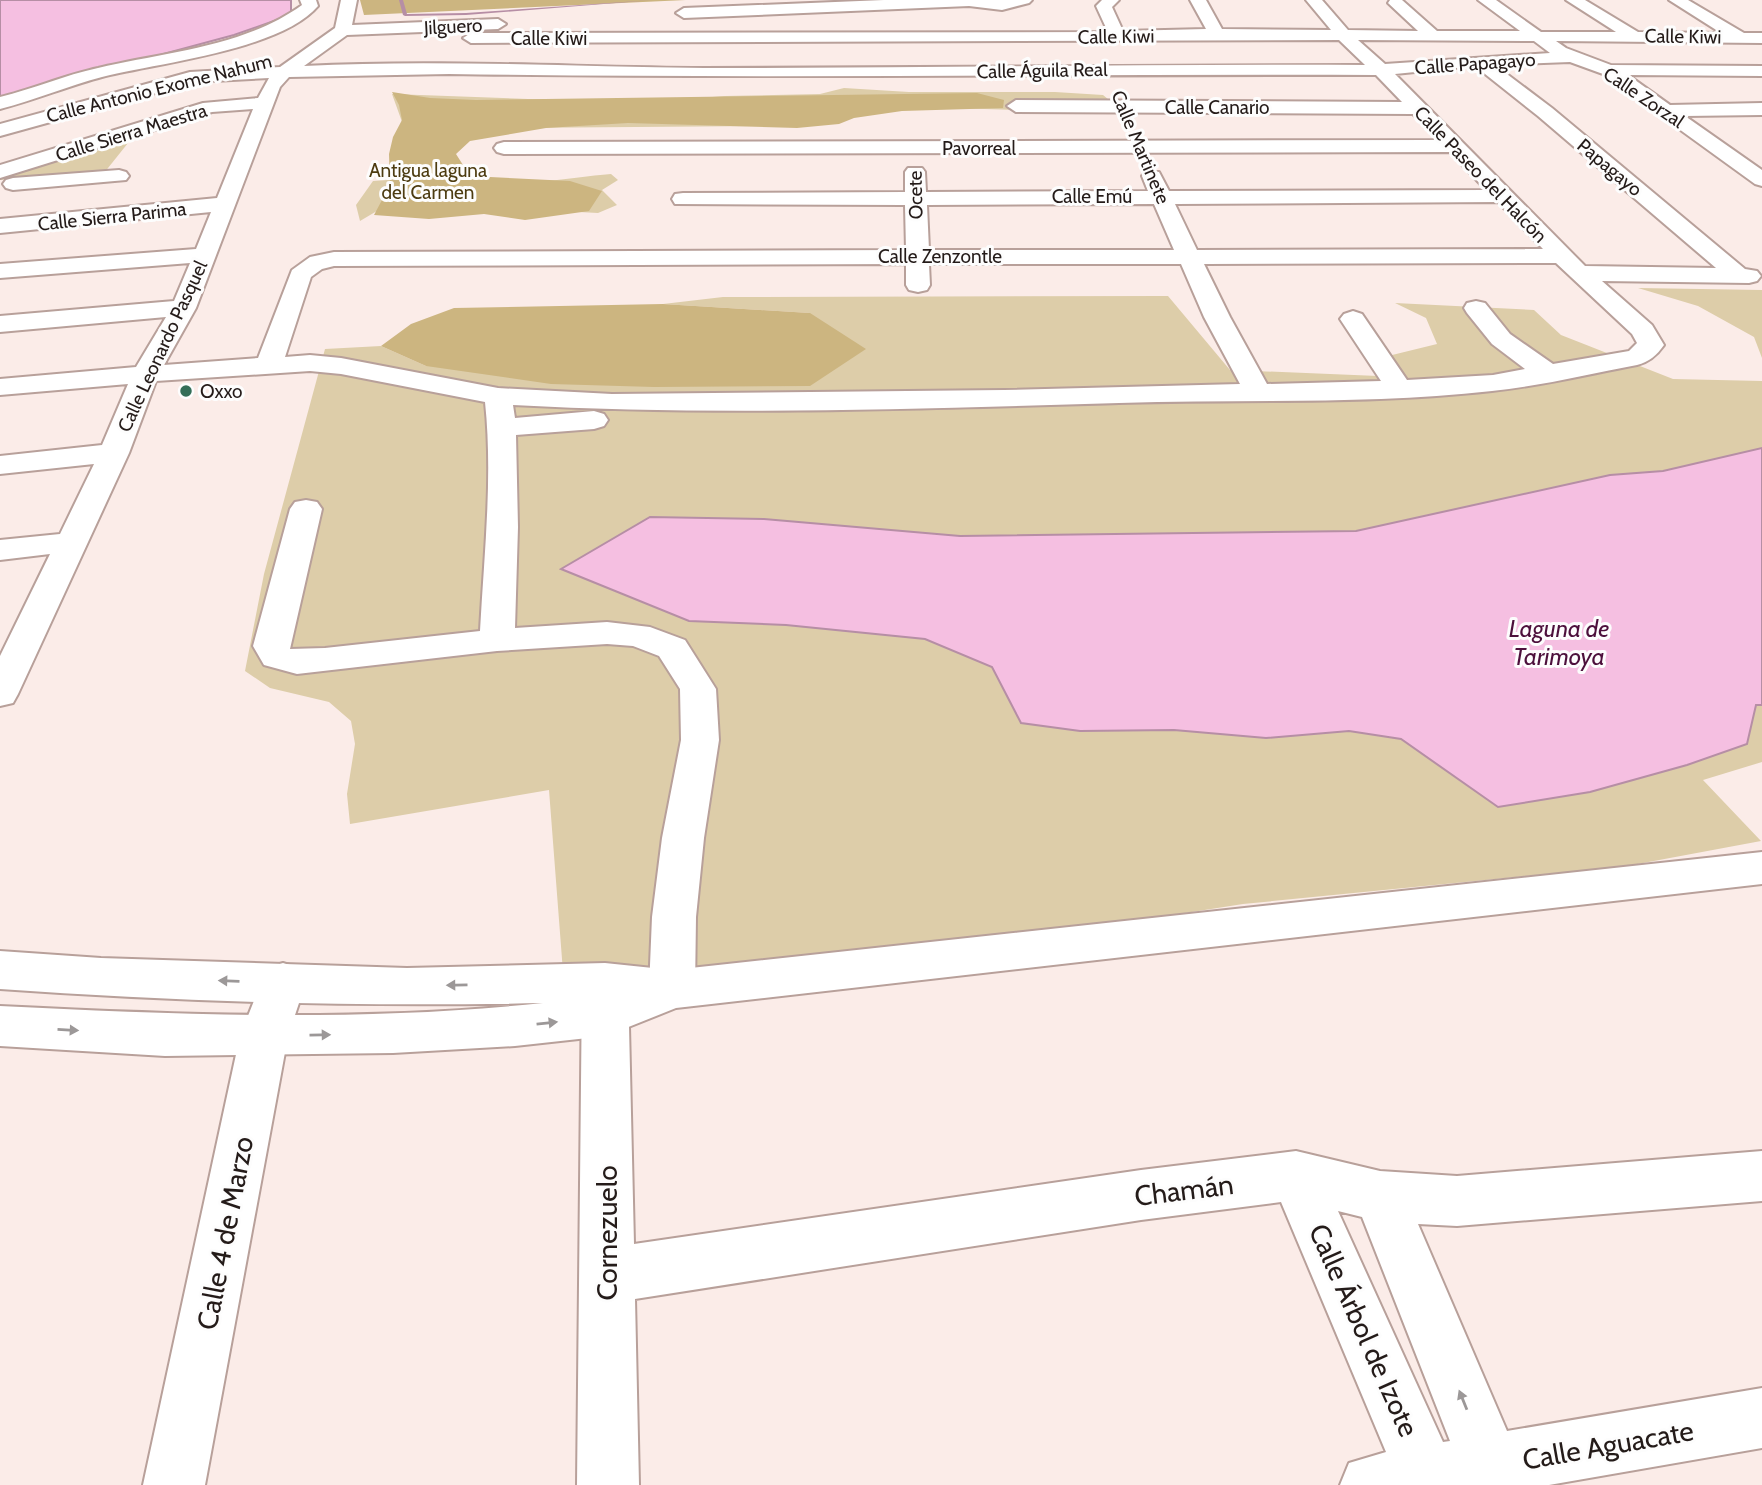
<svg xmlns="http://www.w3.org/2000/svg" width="1762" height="1485" font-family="Cabin,sans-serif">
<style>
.green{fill:#ddcda9}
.forest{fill:#ccb580}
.water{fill:#f5bfe1;stroke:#b68ea5;stroke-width:2}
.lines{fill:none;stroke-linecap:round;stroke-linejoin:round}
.stream{fill:#b68ea5;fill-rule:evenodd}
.minor-casing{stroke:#b8a09a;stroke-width:4}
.major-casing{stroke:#b8a09a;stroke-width:4}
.minor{fill:#fff;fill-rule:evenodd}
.major{fill:#fff;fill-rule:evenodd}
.oneway{fill:#9c9898}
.poi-dot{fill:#346e58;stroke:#fdfdfd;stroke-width:2.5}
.labels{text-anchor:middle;stroke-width:6;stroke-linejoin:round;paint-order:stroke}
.far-street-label{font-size:19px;fill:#241b19;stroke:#fdfdfd}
.far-park-label{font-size:19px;fill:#4d3c11;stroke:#fdfdfd}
.far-poi-label{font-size:19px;fill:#241b19;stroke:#fdfdfd;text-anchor:start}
.water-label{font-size:24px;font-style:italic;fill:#4d103c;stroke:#fdfdfd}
.near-street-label{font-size:28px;fill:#241b19;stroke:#fdfdfd}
</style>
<rect width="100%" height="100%" fill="#fbece8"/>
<path class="green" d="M844,88L909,92H1055L1103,95L1114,104L1020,110L883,106L777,126L504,128L431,137C438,147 446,166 456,172C494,194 567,177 611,174L618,180L602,190L617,205L598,213L392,202L360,221L356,205L373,181L401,179L415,158L392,94L635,103L725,96L820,94Z
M132,138L104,173L0,180V179Z
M1638,288L1762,290V358L1754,337L1698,306Z
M1168,296L1230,370L1378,376L1384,357L1437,344L1426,318L1395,303L1534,310L1561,335L1673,379L1762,381V762L1703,780L1761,841L1627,866L1243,904L834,968L564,985L549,790L350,824L347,794L355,744L351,721L329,702L270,688L245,671L264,574L325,349L381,346L426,366L810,313L663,304L723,297Z"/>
<path class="forest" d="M360,0H686L364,15Z
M392,92L430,98L476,100L977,93L1004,100L1003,108L902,111L854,118L839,124L797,128L628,123L546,128L470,141L456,154L470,176L570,181L602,191L589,211L525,220L484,214L429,219L374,215L390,185L389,154L393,137L402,120L399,105Z
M663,304L810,313L866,349L810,386L654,387L551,384L426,366L381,346L411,324L454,308Z"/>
<path class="water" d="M0,0H291V15L234,35L0,98Z
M1762,448V705H1756L1747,744L1687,765L1590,792L1498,807L1401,739L1349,731L1266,738L1174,730L1080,731L1021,723L992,667L925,639L786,625L689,621L561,569L650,517L764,519L960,536L1356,531L1610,475L1663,471Z"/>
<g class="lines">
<path class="stream" d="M399,0H403L407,14L466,13L653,0L466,15L405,16L403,15Z"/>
<defs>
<path id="minor" d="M300,0H316L318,6C281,50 157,63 102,77C68,86 35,100 0,109V97C33,89 65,75 98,68C165,52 244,47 302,5Z
M341,0H357L352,25L498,19L506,24L498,29L347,35L304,66C437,59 571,67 704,68C925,68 1145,64 1365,65L1339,40L471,43L463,38L471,33L1108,32L1096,6L1102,0H1119L1112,7L1123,31L1206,29L1190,0H1206L1222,29L1331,30L1306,0H1322L1348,30L1418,31L1388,3L1390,0H1402L1437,31H1520L1478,0H1496L1541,32H1616L1566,0H1585L1638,32L1721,33L1669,0H1688L1744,33H1762V43L1556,41L1566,48L1611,65L1762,66V76L1628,75L1670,105L1762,103V115L1685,116L1762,170V186L1755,184L1603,74L1570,62L1495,65L1552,108L1745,269L1757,271L1761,276L1757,281L1749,283L1602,281L1652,325L1664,345C1657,355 1649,362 1637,365C1589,374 1541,386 1492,391C1368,405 1243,399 1119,403C917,409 714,416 513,405L515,418L594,411L604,414L608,420L604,426L594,429L516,435L518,527L515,628L607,622L650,627L685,640L716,689L719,740L704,838L696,917L695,989L688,1003L672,1008L656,1003L649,989L652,917L662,838L681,740L680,689L659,656L633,646L607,644L497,651L297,674L264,665L253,646L290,509L295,502L306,500L317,502L322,509L290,649L325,648L480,631C484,555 493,477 485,402L341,374L310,371L156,381L129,453L18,694L13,703L0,706V656L50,554L0,560V540L60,534L94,464L0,474V456L102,445L128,384L0,395V379L136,367L166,317L0,332V316L174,301L190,263L0,278V264L196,249L211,212L0,233V219L217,198L253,109L212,112L0,178V165L203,103L258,98L269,78L195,82L0,136V124L190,72L280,67L335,28ZM1358,40L1534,41L1550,53L1385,64ZM1475,66L1538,116L1716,268L1585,266L1395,74ZM449,74C758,79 1067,74 1376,75L1402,102L1016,100L1007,106L1016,112L1413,114L1438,140L504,142L497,144L494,148L497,152L504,154L1450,152L1486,190L1169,191L1159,172H1145L1142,176L1148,191L926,192L925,172L922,168H908L905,172V192L683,193L675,194L672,199L675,204L905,205L906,250L334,252L310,257L292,270L258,358L164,365L196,308L280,87L289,77ZM1498,202L1543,249L1197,250L1175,204ZM1154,204L1174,250H929L927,205ZM1556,263L1632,334L1637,343L1629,351L1553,364L1510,334L1485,303L1476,301L1467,303L1464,308L1467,313L1492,344L1525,369L1493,375L1407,380L1362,314L1353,311L1344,314L1340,319L1381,381L1267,384L1230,317L1204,264ZM906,264V285L909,290L918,292L927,290L930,285L929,264H1181L1204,317L1240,384L1004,390L612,394L498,388L341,358L310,355L285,357L311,277L322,269L334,266Z
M884,0H1032L1029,3L1002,10L969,6L684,18L676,13L684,8Z
M119,170L126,172L129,176L126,180L13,190L6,188L3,184L6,180L13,178Z
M283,963L299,968L306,982L288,1036L205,1485H143L240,1036L267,968Z
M605,964L621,969L628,983L634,1244L1141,1170L1296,1151L1380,1171L1457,1176L1762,1151V1201L1457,1226L1418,1224L1507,1431L1762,1388V1448L1549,1485H1340L1349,1463L1386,1452L1281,1202L1141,1220L635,1299L639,1485H577L582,983L589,969ZM1338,1211L1362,1217L1450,1441L1443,1442Z"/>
<path id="major" d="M1762,852V884L676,1008L606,1036L515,1046L393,1053L165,1056L0,1046V1006C180,1015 363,1022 543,1003C362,1007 181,1002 0,989V951L101,958L407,968L605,963L672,970Z"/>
</defs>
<use href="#minor" class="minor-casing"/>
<use href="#major" class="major-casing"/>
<use href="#minor" class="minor"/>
<use href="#major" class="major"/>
</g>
<defs><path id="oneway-solid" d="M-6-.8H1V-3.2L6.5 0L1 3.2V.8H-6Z" transform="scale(1.75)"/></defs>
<g class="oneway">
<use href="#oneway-solid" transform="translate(229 981) rotate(-178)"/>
<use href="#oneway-solid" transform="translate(457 985) rotate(179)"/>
<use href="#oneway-solid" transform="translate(547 1023) rotate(-6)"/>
<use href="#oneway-solid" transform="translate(68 1030) rotate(3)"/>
<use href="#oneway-solid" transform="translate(320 1035) rotate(-1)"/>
<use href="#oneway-solid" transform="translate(1463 1400) rotate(-112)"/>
</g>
<circle class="poi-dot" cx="186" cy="391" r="7"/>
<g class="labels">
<g class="far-street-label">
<text transform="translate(453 26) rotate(-3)" y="7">Jilguero</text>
<text transform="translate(1116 36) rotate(-1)" y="7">Calle Kiwi</text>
<text transform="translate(1683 36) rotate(1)" y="7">Calle Kiwi</text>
<text x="549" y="45">Calle Kiwi</text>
<text transform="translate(1475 63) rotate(-4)" y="7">Calle Papagayo</text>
<text transform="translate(1042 70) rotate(-1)" y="7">Calle Águila Real</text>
<text transform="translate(159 88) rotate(-14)" y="7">Calle Antonio Exome Nahum</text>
<text transform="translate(1644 97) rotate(34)" y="7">Calle Zorzal</text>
<text x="1217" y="114">Calle Canario</text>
<text transform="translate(131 132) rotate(-17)" y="7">Calle Sierra Maestra</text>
<text transform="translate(1141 147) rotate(67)" y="7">Calle Martinete</text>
<text x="979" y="155">Pavorreal</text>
<text transform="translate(1610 167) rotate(40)" y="7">Papagayo</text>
<text transform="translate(1481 174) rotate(46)" y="7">Calle Paseo del Halcón</text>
<text transform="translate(915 195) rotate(-91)" y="7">Ocete</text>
<text x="1092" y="203">Calle Emú</text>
<text transform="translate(112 216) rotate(-6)" y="7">Calle Sierra Parima</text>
<text x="940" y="263">Calle Zenzontle</text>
<text transform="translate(162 346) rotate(-65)" y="7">Calle Leonardo Pasquel</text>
</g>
<g class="far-park-label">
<text x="428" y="177">Antigua laguna<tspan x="428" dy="22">del Carmen</tspan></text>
</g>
<g class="far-poi-label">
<text x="200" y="398">Oxxo</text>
</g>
<g class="water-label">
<text x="1559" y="637">Laguna de<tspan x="1559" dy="28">Tarimoya</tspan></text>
</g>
<g class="near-street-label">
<text transform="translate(1184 1190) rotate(-7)" y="10">Chamán</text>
<text transform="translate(225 1233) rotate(-79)" y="10">Calle 4 de Marzo</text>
<text transform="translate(607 1233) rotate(-90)" y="10">Cornezuelo</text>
<text transform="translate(1364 1330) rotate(66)" y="10">Calle Árbol de Izote</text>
<text transform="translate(1608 1445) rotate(-10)" y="10">Calle Aguacate</text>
</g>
</g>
</svg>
